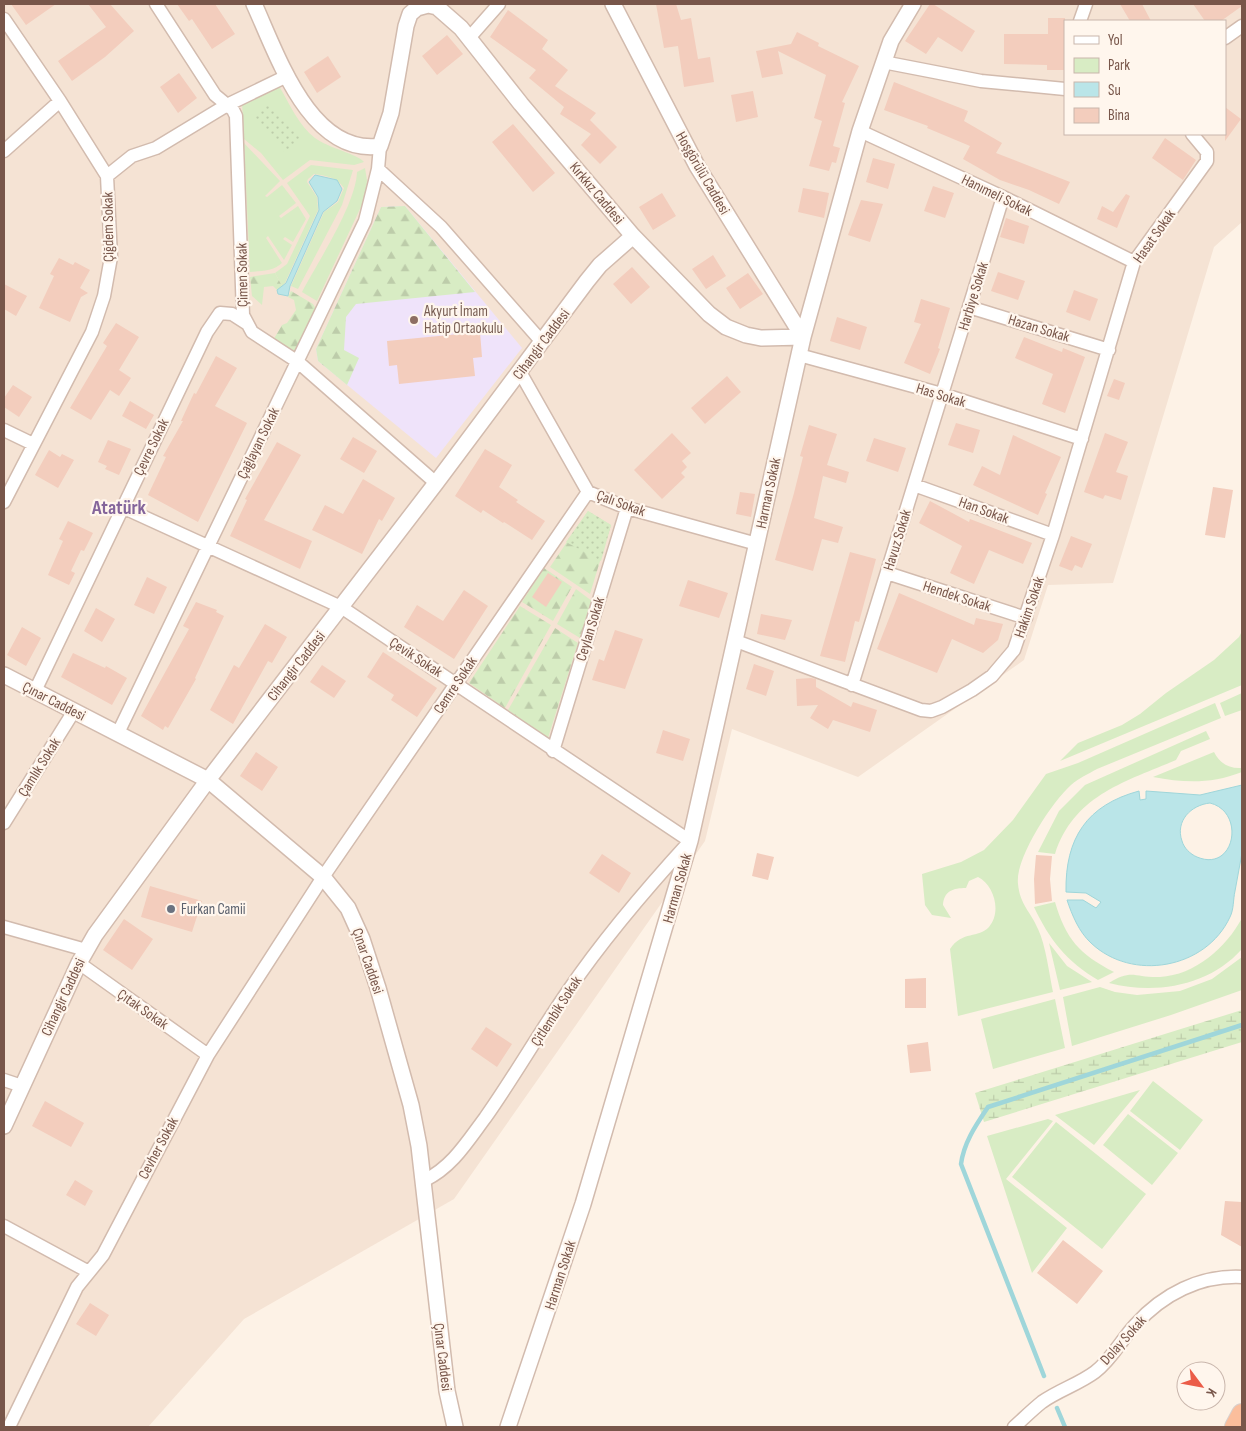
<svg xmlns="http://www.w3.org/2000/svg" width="1246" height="1431" font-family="'Sofia Sans Condensed',sans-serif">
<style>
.residential{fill:#f5e3d4;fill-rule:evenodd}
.education{fill:#efe3fa}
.green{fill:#d8ecc4}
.forest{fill:url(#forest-firs)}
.wetland{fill:url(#wetland-marsh)}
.park{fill:url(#park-dots)}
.water{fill:#bae5e8;stroke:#9fd6da;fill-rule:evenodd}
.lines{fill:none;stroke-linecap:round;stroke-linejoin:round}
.stream{stroke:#9fd6da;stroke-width:4.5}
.building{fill:#f3cdbd}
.minor-casing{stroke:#d2bbae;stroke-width:15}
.tertiary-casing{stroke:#d2bbae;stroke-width:18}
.trunk-casing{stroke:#d9d0cc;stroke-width:22}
.minor{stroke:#fff;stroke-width:12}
.tertiary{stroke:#fff;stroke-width:15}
.trunk{stroke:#fbbe9c;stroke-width:20}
.education-dot{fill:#8d6e63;stroke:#fff6ed;stroke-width:2}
.worship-dot{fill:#6b7280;stroke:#fff6ed;stroke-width:2}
.labels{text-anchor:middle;stroke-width:4.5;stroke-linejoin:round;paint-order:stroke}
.street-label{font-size:15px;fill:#78564a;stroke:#fff6ed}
.education-label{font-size:15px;fill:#785e54;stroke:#fff6ed;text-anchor:start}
.worship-label{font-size:15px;fill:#5b616d;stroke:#fff6ed;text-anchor:start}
.district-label{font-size:20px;font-weight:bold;fill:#84659b;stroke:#fff6ed}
</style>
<defs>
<pattern id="forest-firs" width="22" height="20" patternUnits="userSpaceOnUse" patternTransform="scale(1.25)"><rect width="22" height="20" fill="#d8ecc4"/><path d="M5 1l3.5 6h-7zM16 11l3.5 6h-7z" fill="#bdccaa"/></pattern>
<pattern id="wetland-marsh" width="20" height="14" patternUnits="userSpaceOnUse" patternTransform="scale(1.25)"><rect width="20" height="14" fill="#d8ecc4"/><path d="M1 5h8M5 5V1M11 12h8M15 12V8" fill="none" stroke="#bdccaa"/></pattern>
<pattern id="park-dots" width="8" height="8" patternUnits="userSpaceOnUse" patternTransform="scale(1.25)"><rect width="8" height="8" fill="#d8ecc4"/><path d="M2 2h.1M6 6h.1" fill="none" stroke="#bdccaa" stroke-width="1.8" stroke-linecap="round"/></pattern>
</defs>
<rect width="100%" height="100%" fill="#fdf2e6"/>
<path class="residential" d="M4,4H1242V222L1214,247L1113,583L1048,585L1024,660L858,777L732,729L705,841L454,1199L244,1319L148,1427H4ZM1065,21H1225V134H1065Z"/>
<path class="education" d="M405,206L522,348L436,458L318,361L316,349L381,207Z"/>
<path class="green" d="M279,86C289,103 299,126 315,138C328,148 358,154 364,162L354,165L310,160L283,180L261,153L244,139L242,103Z
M244,143L280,181L265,196L267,197L282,185L296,203L279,216L281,218L298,206L306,219L293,242L285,237L283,239L292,245L284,260L268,236L266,238L282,263C274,271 261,271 250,272Z
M311,165L353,170L342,205L298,289L291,286L324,212L338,202L344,188C336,177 328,176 314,174L308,179L307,182L317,197L318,210L285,283L282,286L275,273L287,264L310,216L287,183Z
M365,168L367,180L366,196L317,301L302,292C318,262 356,204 357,172Z
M1242,631V685L1060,761L1078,743L1122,725L1140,714L1166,693L1214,660L1239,637Z
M1242,693V710L1225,716L1220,703Z
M1215,703L1221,718L1097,769C1088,774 1079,778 1071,785C1052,802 1015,858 1018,884C1020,905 1031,912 1038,929C1046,946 1049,973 1053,992L958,1016L950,949C963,930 978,939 989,927C1002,912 994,885 978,877L969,881L966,888C953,888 944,891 943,905L951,918L932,915L925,905L922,874L961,862L984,850L1013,820L1046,774L1078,763Z
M1206,731L1210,739L1181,751L1176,760C1125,782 1074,795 1055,854L1038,852L1059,811L1085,785Z
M1214,752C1220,764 1230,769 1242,768V772C1211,784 1185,783 1153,777Z
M1055,902C1066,939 1079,954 1114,972L1098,980C1067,962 1049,939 1034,907Z
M1242,918V949C1209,986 1156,995 1109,983C1132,968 1135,978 1160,977C1195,975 1226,948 1242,918Z
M1049,943L1067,966L1092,982L1060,990Z
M1242,957V990L1171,1015L1072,1046L1063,997L1100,987L1115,992L1137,995L1180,991L1212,979Z
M1055,999L1065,1048L993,1069L981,1019Z
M1153,1081L1203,1120L1180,1150L1130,1111Z
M1140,1090L1094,1145L1055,1115Z
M1128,1114L1178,1153L1152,1185L1103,1145Z
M1048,1119L1053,1121L1006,1179L1067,1228L1032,1273L987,1136Z
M1056,1122L1146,1194L1102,1249L1012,1177Z"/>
<path class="forest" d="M405,206L475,292L356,304L346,317L344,350L359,358L347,385L318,361L316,349L381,207Z
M275,273L282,286L277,290L273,286L264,287L262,305L252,296L250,277Z
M291,291L313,304L317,311L295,351L272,342L282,325L287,323L296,310L294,300L288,297Z
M588,511L611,525L590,594L550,567Z
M544,568L572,587L553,621L522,602Z
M576,589L592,601L580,638L557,624Z
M520,606L551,625L505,708L469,683Z
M555,628L578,643L548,738L508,710Z"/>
<path class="wetland" d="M1242,1010V1042L984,1122L975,1093Z"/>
<path class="park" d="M269,103L301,139L285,153L254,116Z
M588,511L611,525L601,561L566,542Z"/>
<path class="water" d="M315,175L337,180L342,189L337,201L323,212L290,286L288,296L278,294L277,290L286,283L319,210L318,197L309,182Z
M1242,785C1242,804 1246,835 1242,853C1240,866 1237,878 1235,891C1233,900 1234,909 1230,917C1206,969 1132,982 1091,943C1079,932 1072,915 1067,900H1083L1096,908L1101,902L1086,893L1066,892C1065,838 1087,805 1139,791L1140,800L1146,799V791L1200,795ZM1210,803C1246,812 1235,873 1197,857C1190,854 1184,848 1182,841C1175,821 1191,805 1210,803Z"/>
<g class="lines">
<path class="stream" d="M1044,1376L961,1164C964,1142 976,1125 988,1107L1242,1025
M1057,1408L1065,1427"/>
</g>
<path class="building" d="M11,4H56L26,25Z
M88,4H110L134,31L105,57L72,81L58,61L106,27Z
M177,4H215L235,34L212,49L192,19L189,21Z
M656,4H676L681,20L691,18L698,59L710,57L714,82L684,87L678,46L664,48Z
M930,4H933L975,31L962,52L938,37L926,54L905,41Z
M1120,4H1142L1151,21H1130Z
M1193,4H1242V6L1221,21H1205Z
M508,10L548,40L542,49L568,70L555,86L596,113L590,120L617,147L600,164L581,145L591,134L560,114L564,107L529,78L536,70L490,37Z
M1048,18H1065V70H1047V65L1004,64V34H1048Z
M797,32L819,43L818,46L859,66L842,102L845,103L833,146L840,148L836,163L832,162L829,171L809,166L822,121L814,118L826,75L778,51L783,74L762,78L756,51L791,44Z
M447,35L463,54L437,75L422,56Z
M328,56L341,77L317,93L304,72Z
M179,73L197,98L178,113L160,87Z
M894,82L968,111L964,121L1002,143L996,153L1070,182L1059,204L1029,190L1000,180L963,159L970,146L927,128L928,126L884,110Z
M753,91L758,117L736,122L731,95Z
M1225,107L1241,119L1225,141Z
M513,124L555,173L533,192L492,142Z
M1165,138L1196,160L1183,180L1152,158Z
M873,158L895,164L888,189L866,182Z
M933,186L954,193L945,218L924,211Z
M803,188L829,193L824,218L798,212Z
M662,193L676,216L653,230L639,207Z
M1126,194L1130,196L1117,228L1097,219L1102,206L1113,212Z
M861,200L883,204L870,242L848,235Z
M1006,218L1029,226L1024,244L1000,237Z
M713,255L726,276L706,289L692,269Z
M59,258L73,265L75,262L90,270L80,288L88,293L81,297L70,322L39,308L54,276L50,274Z
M632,267L650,287L631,304L613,284Z
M998,272L1025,281L1018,300L991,291Z
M748,273L763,294L740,309L726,288Z
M4,284L27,296L16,316L4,309Z
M1074,290L1098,299L1090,321L1066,312Z
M921,299L950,308L938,348L940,349L930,374L904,363L921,324L914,322Z
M837,317L867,327L860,350L830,341Z
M116,323L139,337L119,370L131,378L119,396L110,390L91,420L70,408L107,346L103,343Z
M480,332L482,357L473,358L475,376L399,384L397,365L389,366L387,341Z
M1024,337L1062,352L1063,348L1085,357L1065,413L1042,404L1053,374L1015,358Z
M216,356L237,368L215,406L247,423L198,522L148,495L166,457L163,456L183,421H181L194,393L196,394Z
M727,376L741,392L705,424L691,408Z
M1114,379L1125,383L1119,400L1107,396Z
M13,385L32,397L19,417L4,407V398Z
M130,401L154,415L146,429L122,416Z
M956,423L980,430L973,453L948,445Z
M809,425L837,434L827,465L849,472L846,483L823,476L814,518L843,527L838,543L822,539L813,571L775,560L794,493L803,457L800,456Z
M672,433L691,453L682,461L687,467L681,473L685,477L662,499L634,470Z
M1105,433L1128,442L1116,472L1128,476L1121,500L1105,495L1103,499L1084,492Z
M1013,435L1061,457L1045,493L1047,494L1038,515L973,485L982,466L1000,475Z
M353,437L377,451L364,473L340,459Z
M874,438L906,448L898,472L866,461Z
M108,440L131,449L119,475L105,469L107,466L98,462Z
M277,442L301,455L264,520L312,541L300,569L230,536L247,500L245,499Z
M485,449L512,465L499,487L518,500L516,502L545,521L532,540L504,522L503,523L483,510L481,513L455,496Z
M49,450L60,457L62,454L74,460L58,488L35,475Z
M363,479L395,498L382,521L379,519L362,554L312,530L325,505L343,514Z
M1213,487L1233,490L1225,538L1205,535Z
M740,492L755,494L751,517L736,514Z
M930,501L969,522L970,519L1032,543L1023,564L989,550L974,584L950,573L962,546L919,523Z
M68,521L93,533L84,551L81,550L71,571L75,573L69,585L48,575L63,541L59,539Z
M1071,536L1092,544L1082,568L1075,565L1072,571L1059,566Z
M850,552L876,559L859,622L855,621L845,662L820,656Z
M548,573L562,582L546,607L532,597Z
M147,577L167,587L154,614L134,605Z
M688,580L728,593L719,618L679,606Z
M464,590L488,606L454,659L404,627L417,605L443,621Z
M899,593L974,625L976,618L1003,624L998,640L983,653L952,639L937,673L877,649Z
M196,602L217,610L216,612L224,616L195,678L196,679L168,728L165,726L163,730L141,716L189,629L183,626Z
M96,608L115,619L102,642L84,631Z
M761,614L792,620L785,640L757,634Z
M265,624L287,637L272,663L268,661L233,724L210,710L234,665L239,668Z
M22,627L41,638L26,666L7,655Z
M615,630L643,639L625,689L592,680L599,659L604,661Z
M383,652L437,688L417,717L391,700L394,695L367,677Z
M73,653L105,668L106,666L127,678L112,705L61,677Z
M754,664L774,671L766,696L746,689Z
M322,665L346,681L334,698L310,682Z
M811,678L816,679V687L851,707L853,702L877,710L870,732L833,720L828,729L810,718L818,705L797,706L796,679Z
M663,730L690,739L683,761L656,753Z
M256,752L278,767L262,791L240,776Z
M757,853L774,857L768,880L752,876Z
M602,854L631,873L619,893L589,873Z
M1036,855L1052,856L1050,879L1052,901L1035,904L1034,879Z
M150,886L202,901L192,932L141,917Z
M124,919L153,939L132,970L103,950Z
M926,978V1008H905V979Z
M486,1027L512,1044L497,1067L471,1049Z
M928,1042L931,1071L910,1073L907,1045Z
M45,1101L84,1123L71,1147L32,1126Z
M75,1180L93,1191L85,1206L66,1195Z
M1225,1201L1242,1202V1247L1221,1235Z
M1063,1240L1103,1271L1077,1304L1037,1273Z
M90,1303L109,1315L96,1336L76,1324Z"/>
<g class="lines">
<defs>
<path id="minor" d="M156,4L215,95L233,110L236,116L243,315L252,332L298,362L436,483
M4,19L60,101L107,176L111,257L104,296L92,332L4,502
M1080,21L1086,4
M469,38L499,4
M1225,38L1242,26
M883,62L981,81L1065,89
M860,131L1003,197L1134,262
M4,151L60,101
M378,169L441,227L542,342
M107,176L132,156L156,148L227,105L287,76
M969,307L1109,350
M799,355L942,394L1082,439
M520,372L588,492L627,508L757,544
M4,430L33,444
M914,485L1053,535
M122,507L341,607L690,841C647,888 604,938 568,991C539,1033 514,1077 485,1118C467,1142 452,1167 425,1180
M887,573L1026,618
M736,641L921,710L931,711L942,707L972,690L992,676L1014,650L1053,535L1134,262L1207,161V152L1192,134
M852,685L1003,197
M35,691L207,332L220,313L232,314L246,323
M118,733L365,221L378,169L380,146
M553,751L627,508
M4,823L74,711
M4,927L86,950
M79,963L208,1055
M4,1080L22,1086
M4,1226L89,1272
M9,1427L77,1287L103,1255L208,1055L323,877L588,492
M1014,1427C1023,1419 1032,1410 1042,1402C1059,1390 1079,1384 1095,1372C1112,1359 1121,1340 1135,1325C1163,1294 1200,1275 1242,1277"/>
<path id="tertiary" d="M254,4C277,54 310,156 380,146L391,113L406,26L410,14L417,8L428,5L437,7L461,28L521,104L633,236L709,314L726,327L746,335L761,338L803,337
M613,4L697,166L803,337
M4,675L208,780L323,877L348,908L362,939L378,988L411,1105L419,1146L447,1391L455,1427
M4,1126L79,963L95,935L208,780L436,483L587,281L600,265L633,236
M508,1427L583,1204L690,841L803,337L860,131L891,41L913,4"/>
<path id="trunk" d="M1235,1427L1242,1414"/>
</defs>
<use href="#minor" class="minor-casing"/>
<use href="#tertiary" class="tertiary-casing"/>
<use href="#trunk" class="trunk-casing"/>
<use href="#minor" class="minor"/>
<use href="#tertiary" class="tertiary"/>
<use href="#trunk" class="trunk"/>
</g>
<circle class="education-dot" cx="414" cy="320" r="5"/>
<circle class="worship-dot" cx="171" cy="909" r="5"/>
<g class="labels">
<g class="street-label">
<text transform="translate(703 173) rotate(60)" y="5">Hoşgörülü Caddesi</text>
<text transform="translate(597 193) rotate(50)" y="5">Kırkkız Caddesi</text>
<text transform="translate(997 195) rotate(26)" y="5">Hanımeli Sokak</text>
<text transform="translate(108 227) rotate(-91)" y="5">Çiğdem Sokak</text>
<text transform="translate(1154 236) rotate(-55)" y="5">Hasat Sokak</text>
<text transform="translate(242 275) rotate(-91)" y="5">Çimen Sokak</text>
<text transform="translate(973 296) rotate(-73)" y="5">Harbiye Sokak</text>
<text transform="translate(1039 328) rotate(17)" y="5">Hazan Sokak</text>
<text transform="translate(541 344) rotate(-53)" y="5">Cihangir Caddesi</text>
<text transform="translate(941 395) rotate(17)" y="5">Has Sokak</text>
<text transform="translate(258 443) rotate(-64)" y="5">Çağlayan Sokak</text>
<text transform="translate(151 447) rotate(-64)" y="5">Çevre Sokak</text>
<text transform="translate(768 493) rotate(-78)" y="5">Harman Sokak</text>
<text transform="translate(621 503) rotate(20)" y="5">Çalı Sokak</text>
<text transform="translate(984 510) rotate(20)" y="5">Han Sokak</text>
<text transform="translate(897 540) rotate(-73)" y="5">Havuz Sokak</text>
<text transform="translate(957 596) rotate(18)" y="5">Hendek Sokak</text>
<text transform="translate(1029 607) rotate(-71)" y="5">Hakim Sokak</text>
<text transform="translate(590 629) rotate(-73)" y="5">Ceylan Sokak</text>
<text transform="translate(416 657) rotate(33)" y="5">Çevik Sokak</text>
<text transform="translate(296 666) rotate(-52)" y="5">Cihangir Caddesi</text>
<text transform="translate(455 685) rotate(-56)" y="5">Cemre Sokak</text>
<text transform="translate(54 701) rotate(27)" y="5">Çınar Caddesi</text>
<text transform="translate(39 767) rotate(-58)" y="5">Çamlık Sokak</text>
<text transform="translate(677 888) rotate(-74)" y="5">Harman Sokak</text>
<text transform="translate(368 961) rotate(71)" y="5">Çınar Caddesi</text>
<text transform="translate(63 997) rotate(-65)" y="5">Cihangir Caddesi</text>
<text transform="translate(143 1009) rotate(35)" y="5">Çıtak Sokak</text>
<text transform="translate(556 1011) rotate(-57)" y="5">Çitlembik Sokak</text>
<text transform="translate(158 1148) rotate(-62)" y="5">Cevher Sokak</text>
<text transform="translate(560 1275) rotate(-72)" y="5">Harman Sokak</text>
<text transform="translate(1123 1340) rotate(-48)" y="5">Dolay Sokak</text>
<text transform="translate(443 1357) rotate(83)" y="5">Çınar Caddesi</text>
</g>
<g class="education-label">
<text x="424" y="316">Akyurt İmam<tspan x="424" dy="17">Hatip Ortaokulu</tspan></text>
</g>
<g class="worship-label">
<text x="181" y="914">Furkan Camii</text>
</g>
<g class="district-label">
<text x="119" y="514">Atatürk</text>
</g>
</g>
<rect width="1246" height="1431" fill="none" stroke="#78564a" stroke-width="10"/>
<rect x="1064" y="20" width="162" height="115" fill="#fff6ed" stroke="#c9b6ac"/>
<rect x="1074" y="36" width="25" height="8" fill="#ffffff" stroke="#c9b6ac"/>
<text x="1108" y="45" font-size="15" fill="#78564a">Yol</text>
<rect x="1074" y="58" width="25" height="15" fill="#d8ecc4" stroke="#c9b6ac"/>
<text x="1108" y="70" font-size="15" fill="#78564a">Park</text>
<rect x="1074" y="82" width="25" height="15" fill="#bae5e8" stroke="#c9b6ac"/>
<text x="1108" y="95" font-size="15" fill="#78564a">Su</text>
<rect x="1074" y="108" width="25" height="15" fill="#f3cdbd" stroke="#c9b6ac"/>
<text x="1108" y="120" font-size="15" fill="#78564a">Bina</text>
<g transform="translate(1201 1386) rotate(122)"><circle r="24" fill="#fff6ed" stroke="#c9b6ac"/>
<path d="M0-4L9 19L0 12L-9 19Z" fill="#eb5c48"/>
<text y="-8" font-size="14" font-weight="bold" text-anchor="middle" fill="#78564a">K</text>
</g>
</svg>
